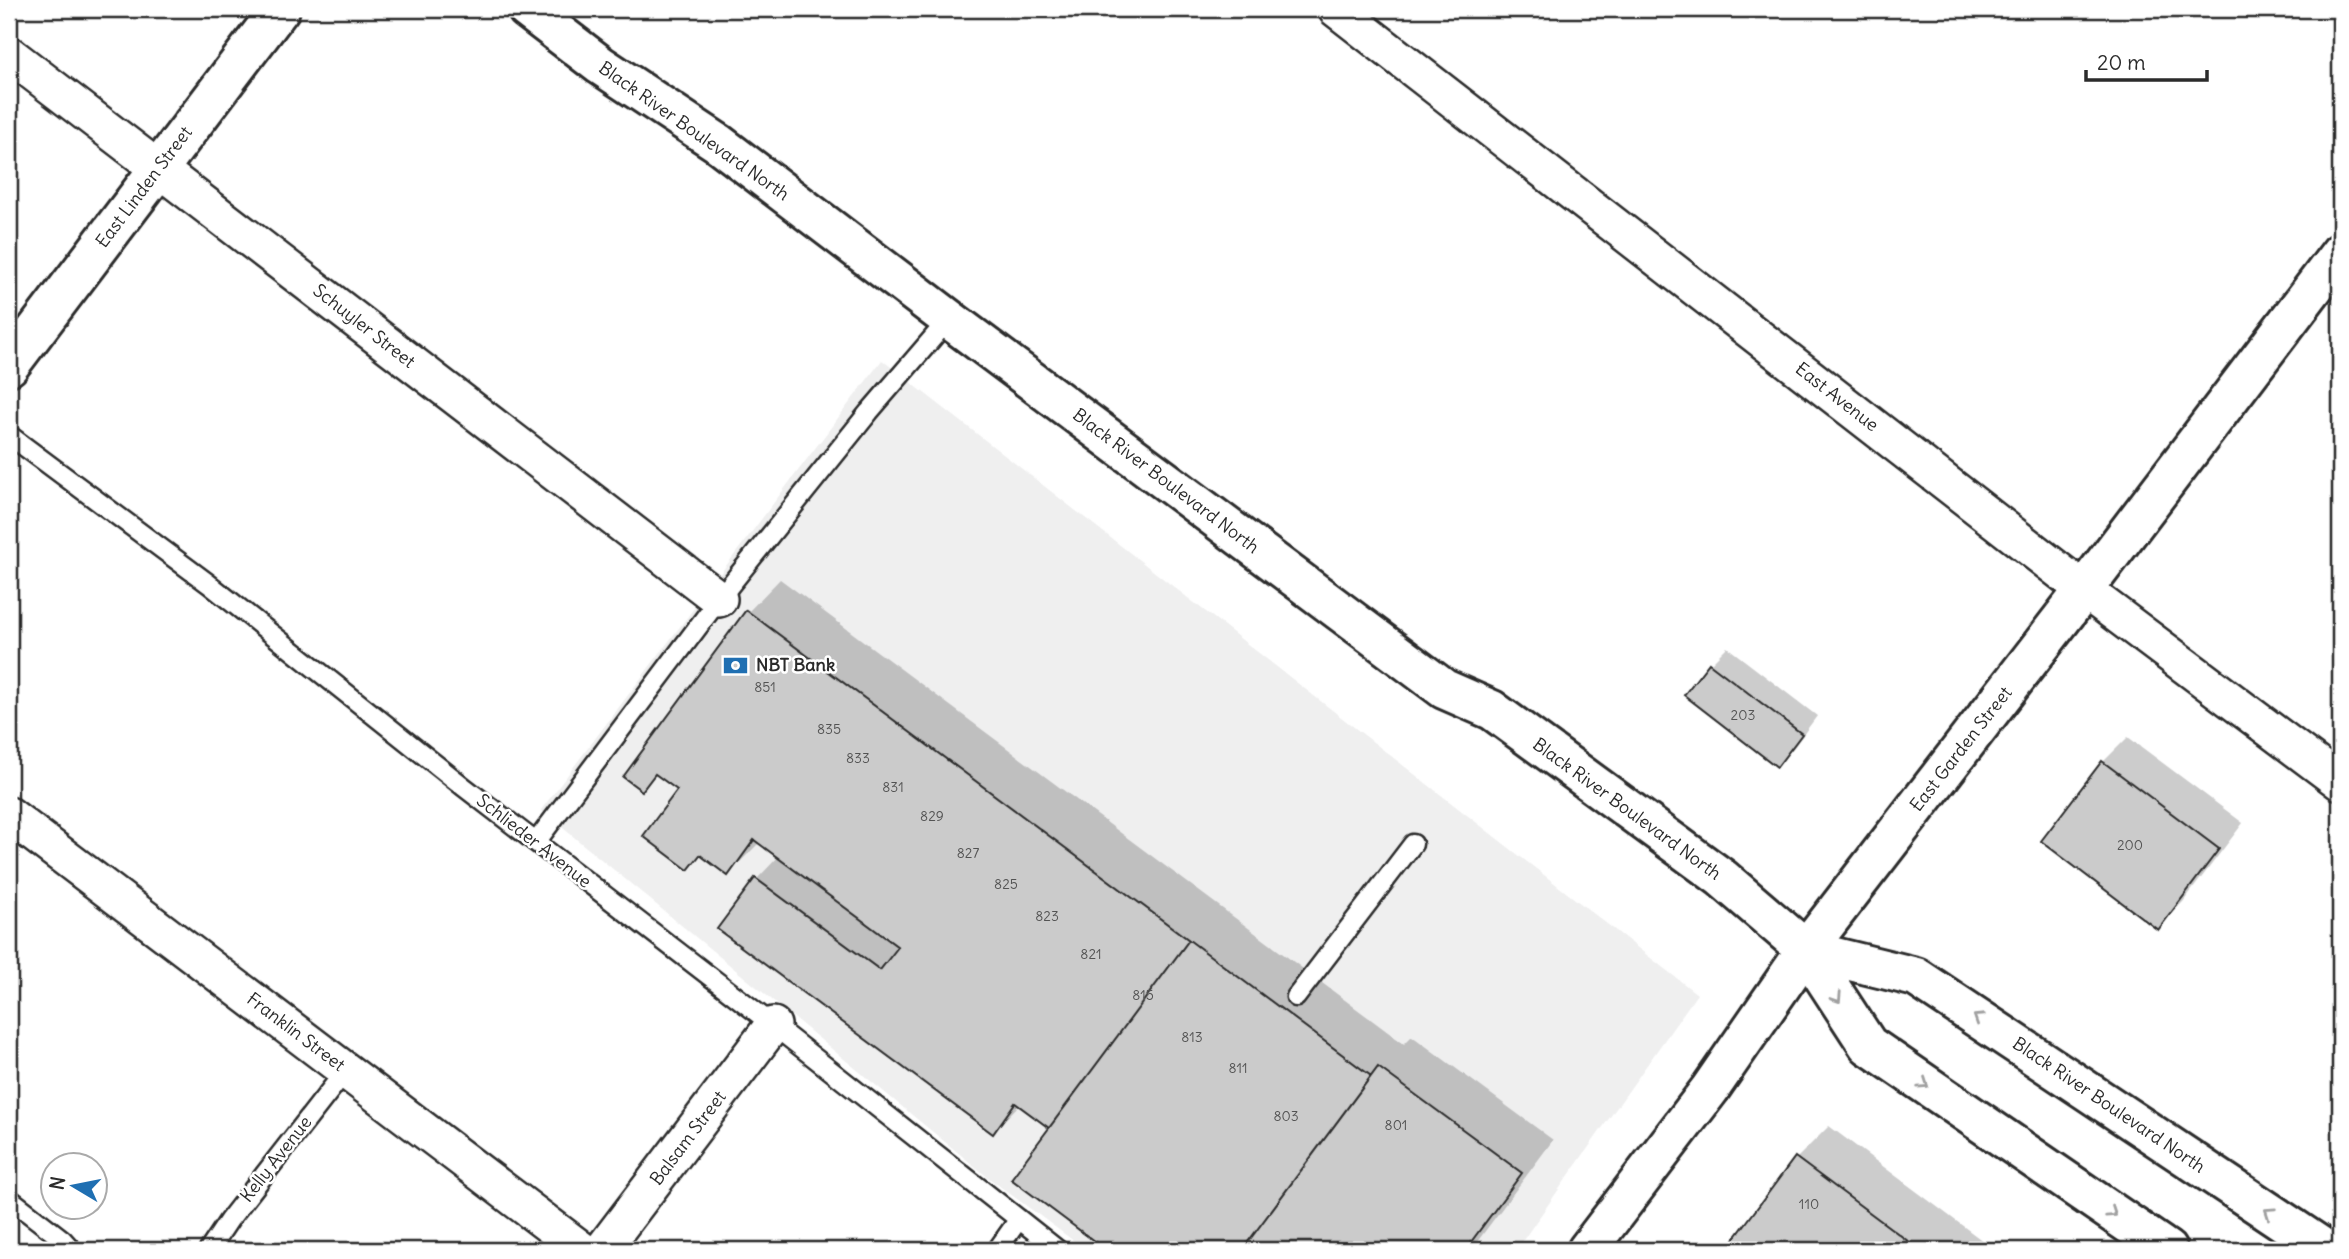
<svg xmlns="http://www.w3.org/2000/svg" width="2349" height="1259" font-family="Delius,sans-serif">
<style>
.built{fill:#efefef}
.shadow{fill:#0003}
.building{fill:#cbcbcb;stroke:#2b2b2b;stroke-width:2}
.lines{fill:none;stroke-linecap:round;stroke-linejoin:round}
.lane-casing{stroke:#2b2b2b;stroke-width:23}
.street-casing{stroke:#2b2b2b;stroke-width:40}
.secondary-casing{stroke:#2b2b2b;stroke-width:44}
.primary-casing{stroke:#2b2b2b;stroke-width:44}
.lane{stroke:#fff;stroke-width:18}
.street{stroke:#fff;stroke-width:35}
.secondary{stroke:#fff;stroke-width:38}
.primary{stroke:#fff;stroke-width:38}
.oneway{stroke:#a0a0a0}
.labels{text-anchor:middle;stroke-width:5;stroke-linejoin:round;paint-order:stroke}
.number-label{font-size:14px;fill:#535353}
.street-label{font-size:18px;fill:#2b2b2b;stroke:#fff}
.poi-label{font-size:18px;font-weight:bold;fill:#2b2b2b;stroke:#fff;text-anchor:start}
</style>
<rect width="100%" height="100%" fill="#fff"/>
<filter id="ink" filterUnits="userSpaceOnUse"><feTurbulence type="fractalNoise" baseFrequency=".0143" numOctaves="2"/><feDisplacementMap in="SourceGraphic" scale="14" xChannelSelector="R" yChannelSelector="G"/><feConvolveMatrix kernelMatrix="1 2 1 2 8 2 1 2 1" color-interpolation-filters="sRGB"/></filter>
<g filter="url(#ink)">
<path class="built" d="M882,360L1697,994L1516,1250H1086L990,1179L541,810Z"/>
<path class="shadow" d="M780,579L1404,1044L1412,1036L1553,1140L1471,1250H1109L1013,1179L1052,1128L1020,1104L993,1132L719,928L757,879L779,856L760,842L728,874L702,854L688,868L679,790L657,774L642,789L748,612Z
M1727,647L1817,716L1794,747L1777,764L1710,664Z
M2128,737L2243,823L2183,902L2158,927L2103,762Z
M1829,1126L1995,1250H1728L1797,1158Z"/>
<path class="building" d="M746,610L1189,940L1049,1128L1015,1103L993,1134L717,929L755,878L880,970L898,947L754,840L728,876L700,855L688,870L643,836L677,790L655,774L642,791L623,777Z
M1709,663L1802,734L1777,767L1684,695Z
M2102,761L2219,849L2158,930L2041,841Z
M1189,940L1371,1076L1242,1250H1106L1011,1179Z
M1378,1067L1522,1173L1465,1250H1242Z
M1795,1157L1920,1250H1726Z"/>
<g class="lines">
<defs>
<path id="lane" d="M9,435L209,584L464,787L773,1025L1058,1250
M536,842L719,599L869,412L949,319
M1296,997L1413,844
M9,1198L62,1239L72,1250
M209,1250L229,1220L346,1070
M997,1250L1019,1219"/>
<path id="street" d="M1336,9L2084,590L2340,782
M9,54L719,599
M9,815L582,1250
M602,1250L773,1025"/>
<path id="secondary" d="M9,366L280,9
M1587,1250L1710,1089L1806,950L2084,590L2340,253"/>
<path id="primary" d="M527,9L600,65L718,143L949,319L1444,689L1492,710L1722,878L1806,950L1868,1045L2167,1250
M1806,950L1916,977L2326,1250"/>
</defs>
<use href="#lane" class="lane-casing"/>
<use href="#street" class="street-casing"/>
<use href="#secondary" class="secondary-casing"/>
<use href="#primary" class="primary-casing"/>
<use href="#lane" class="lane"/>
<use href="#street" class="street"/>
<use href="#secondary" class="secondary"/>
<use href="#primary" class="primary"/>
</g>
<defs><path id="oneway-chevron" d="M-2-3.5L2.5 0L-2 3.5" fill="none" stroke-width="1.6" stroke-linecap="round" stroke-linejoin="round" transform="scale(1.75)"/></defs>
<g class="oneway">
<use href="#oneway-chevron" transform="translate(1837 998) rotate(57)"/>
<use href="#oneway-chevron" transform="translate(1978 1018) rotate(-147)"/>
<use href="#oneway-chevron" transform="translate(1924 1084) rotate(34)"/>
<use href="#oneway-chevron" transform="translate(2269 1212) rotate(-146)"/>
<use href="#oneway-chevron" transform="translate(2112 1213) rotate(34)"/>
</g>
</g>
<defs>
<symbol id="bank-bare" viewBox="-9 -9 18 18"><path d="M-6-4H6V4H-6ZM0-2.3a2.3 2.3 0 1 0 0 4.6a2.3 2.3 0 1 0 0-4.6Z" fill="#1f6fb2" stroke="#fff" stroke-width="2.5" paint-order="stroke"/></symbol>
</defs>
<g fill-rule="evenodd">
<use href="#bank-bare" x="718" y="648" width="35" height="35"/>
</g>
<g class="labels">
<g class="number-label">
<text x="765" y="692">851</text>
<text x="1743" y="720">203</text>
<text x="829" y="734">835</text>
<text x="858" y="763">833</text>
<text x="893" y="792">831</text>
<text x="932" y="821">829</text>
<text x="2130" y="850">200</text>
<text x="968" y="858">827</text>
<text x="1006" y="889">825</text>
<text x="1047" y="921">823</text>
<text x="1091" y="959">821</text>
<text x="1143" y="1000">815</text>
<text x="1192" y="1042">813</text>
<text x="1238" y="1073">811</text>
<text x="1286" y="1121">803</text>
<text x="1396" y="1130">801</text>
<text x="1809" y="1209">110</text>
</g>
<g class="street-label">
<text transform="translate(694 131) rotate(35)" y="6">Black River Boulevard North</text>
<text transform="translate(144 187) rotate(-53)" y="6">East Linden Street</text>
<text transform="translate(364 326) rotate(38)" y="6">Schuyler Street</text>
<text transform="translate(1837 397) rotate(38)" y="6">East Avenue</text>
<text transform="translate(1166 481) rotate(37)" y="6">Black River Boulevard North</text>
<text transform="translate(1961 749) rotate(-52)" y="6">East Garden Street</text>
<text transform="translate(1627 809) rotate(36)" y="6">Black River Boulevard North</text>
<text transform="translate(534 841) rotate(38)" y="6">Schlieder Avenue</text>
<text transform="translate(296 1032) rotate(37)" y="6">Franklin Street</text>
<text transform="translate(2109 1105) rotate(34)" y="6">Black River Boulevard North</text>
<text transform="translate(688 1138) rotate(-53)" y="6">Balsam Street</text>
<text transform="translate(276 1159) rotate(-52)" y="6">Kelly Avenue</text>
</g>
<g class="poi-label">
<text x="756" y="671">NBT Bank</text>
</g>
</g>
<rect width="2349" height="1259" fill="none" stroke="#fff" stroke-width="35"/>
<rect x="18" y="18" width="2314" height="1224" fill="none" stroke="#2b2b2b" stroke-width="2.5" filter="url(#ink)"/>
<g transform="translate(74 1186) rotate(280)"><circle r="33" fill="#ffffff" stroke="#aaaaaa" stroke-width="2"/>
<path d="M0-5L12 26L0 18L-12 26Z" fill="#1f6fb2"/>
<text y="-10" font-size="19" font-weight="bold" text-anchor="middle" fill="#2b2b2b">N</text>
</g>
<path d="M2086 70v10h121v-10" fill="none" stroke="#2b2b2b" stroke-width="3.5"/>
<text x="2097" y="70" font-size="21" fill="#2b2b2b" stroke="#ffffff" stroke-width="5" paint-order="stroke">20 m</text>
</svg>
